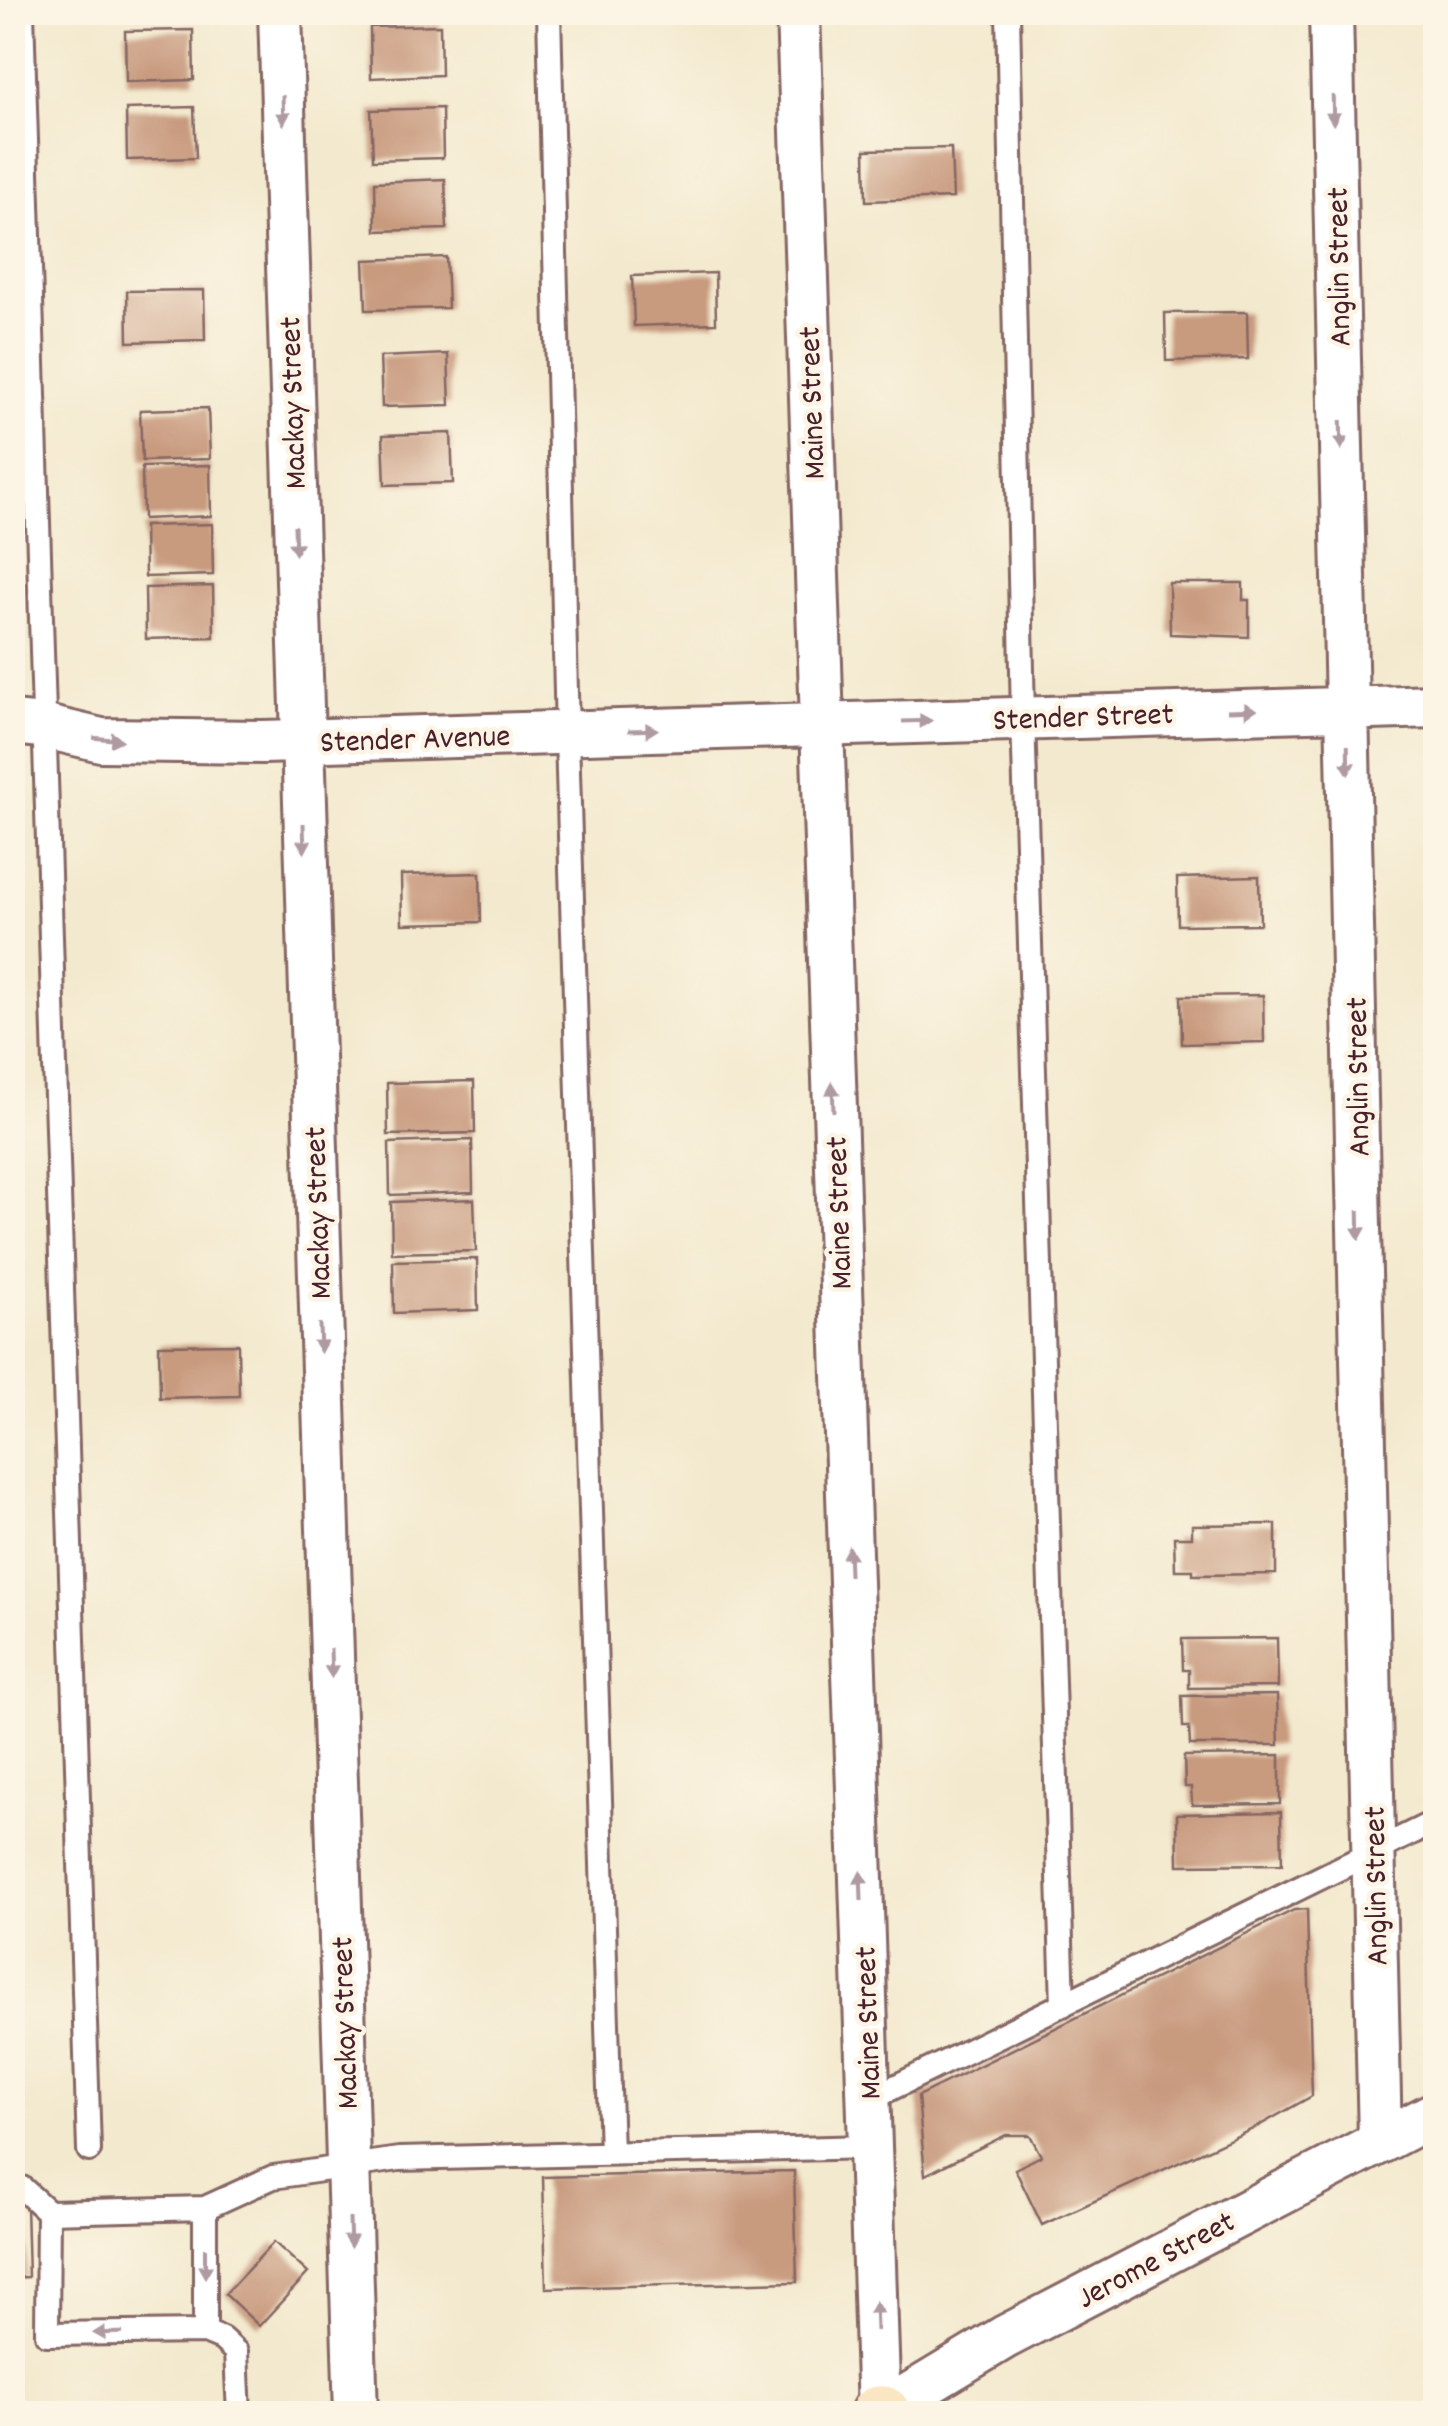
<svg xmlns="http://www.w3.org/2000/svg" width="1448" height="2426" font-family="Dekko,sans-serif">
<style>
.building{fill:#c89a7e}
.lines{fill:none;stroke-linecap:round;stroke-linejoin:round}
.service-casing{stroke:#856664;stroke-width:28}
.minor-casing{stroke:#856664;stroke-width:48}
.secondary-casing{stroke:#856664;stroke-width:60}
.service{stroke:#fff;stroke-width:22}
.minor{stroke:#fff;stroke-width:42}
.secondary{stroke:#fbe6c4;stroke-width:55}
.oneway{fill:#ae9aa0}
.labels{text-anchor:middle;stroke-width:9;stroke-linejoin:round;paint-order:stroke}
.street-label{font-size:32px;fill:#4a1f2b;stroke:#fcf5e5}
</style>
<rect width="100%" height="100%" fill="#fcf5e5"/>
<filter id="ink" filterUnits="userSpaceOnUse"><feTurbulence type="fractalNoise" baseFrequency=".01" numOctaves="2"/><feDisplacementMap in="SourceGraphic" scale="20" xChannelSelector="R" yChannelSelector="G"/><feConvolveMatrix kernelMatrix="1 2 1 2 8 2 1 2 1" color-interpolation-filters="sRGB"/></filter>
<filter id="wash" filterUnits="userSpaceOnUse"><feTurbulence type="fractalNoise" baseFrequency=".0048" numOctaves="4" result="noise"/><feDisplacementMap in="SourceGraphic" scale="40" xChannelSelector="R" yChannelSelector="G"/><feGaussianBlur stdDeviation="2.25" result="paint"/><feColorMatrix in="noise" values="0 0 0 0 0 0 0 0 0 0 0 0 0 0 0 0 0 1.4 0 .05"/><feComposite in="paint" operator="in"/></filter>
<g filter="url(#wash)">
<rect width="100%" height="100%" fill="#f3e9ce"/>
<g id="blocks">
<path class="building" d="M440,25L441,75L371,78L370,27Z
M193,30L194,80L126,82L125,31Z
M1430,76H1436V128H1431Z
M194,107L196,158L127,160L126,109Z
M442,108L443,158L373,160L371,110Z
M951,148L953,198L866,201L865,150Z
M445,179L447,229L376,231L375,182Z
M446,257L448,308L366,310L364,260Z
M715,273L716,323L634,326L632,276Z
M204,290L205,340L128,342L127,291Z
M1247,312L1248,359L1166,361L1165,313Z
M448,354L450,405L382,407L380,357Z
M208,408L210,459L142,461L140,410Z
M451,433L453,483L385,485L383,435Z
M210,465L211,516L143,519L142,467Z
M212,524L213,575L145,577L144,526Z
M1169,583H1243V600H1249V637L1170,634Z
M213,586L214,637L146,639L145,588Z
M480,873L481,922L402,924L401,875Z
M1259,876L1260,924L1178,925L1177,878Z
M1263,995L1264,1042L1182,1044L1181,996Z
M474,1081L475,1133L388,1135L387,1083Z
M472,1140L473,1192L390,1195L389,1143Z
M474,1199L476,1251L392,1253L391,1202Z
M477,1259L478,1310L394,1313L393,1261Z
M238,1344L239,1396L160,1398L159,1345Z
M1276,1524V1574L1193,1575V1570H1175L1174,1537H1192V1525Z
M1277,1638L1278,1687L1189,1688V1670H1183L1182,1639Z
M1277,1695L1279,1745H1190L1189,1727H1183L1182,1696Z
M1280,1755V1804L1192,1805L1191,1787H1185L1184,1756Z
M1281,1812L1282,1864L1178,1865L1177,1814Z
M1307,1909L1312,2096L1253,2129L1042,2225L1015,2169L1041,2156L1030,2135H1006L925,2175L918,2096L1294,1910Z
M794,2171L797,2282L546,2288L543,2177Z
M26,2205L28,2277L12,2278V2206Z
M274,2242L308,2273L259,2326L225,2294Z"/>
</g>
</g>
<g filter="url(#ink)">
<use href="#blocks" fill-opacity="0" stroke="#856664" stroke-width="2.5"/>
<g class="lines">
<defs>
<path id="service" d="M22,12L89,2150
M549,12L568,772L611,2153
M1008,12L1023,718L1063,2005
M868,2100L1436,1821
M12,2188H22L48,2212
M205,2208L273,2177L399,2159L870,2147
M205,2332V2208L48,2212L47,2334L205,2332L222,2339L236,2352L239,2414"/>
<path id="minor" d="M280,12L356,2414
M798,12L879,2413L1005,2337L1436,2113
M1331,12L1380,2140
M12,723L42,726L101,740L263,742L1436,706"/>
<path id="secondary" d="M878,2414H883"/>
</defs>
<use href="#service" class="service-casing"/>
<use href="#minor" class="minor-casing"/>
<use href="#secondary" class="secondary-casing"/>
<use href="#service" class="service"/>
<use href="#minor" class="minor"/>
<use href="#secondary" class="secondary"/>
</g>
<defs><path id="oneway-solid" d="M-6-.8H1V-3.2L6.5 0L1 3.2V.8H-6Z" transform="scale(2.5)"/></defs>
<g class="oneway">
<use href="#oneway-solid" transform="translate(283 110) rotate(88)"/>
<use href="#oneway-solid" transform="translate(1333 110) rotate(89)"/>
<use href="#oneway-solid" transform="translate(1341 435) rotate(89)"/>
<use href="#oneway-solid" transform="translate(295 540) rotate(88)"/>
<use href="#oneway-solid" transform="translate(1242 710) rotate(-2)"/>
<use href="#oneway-solid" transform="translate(917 721) rotate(-2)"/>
<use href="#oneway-solid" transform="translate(643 730) rotate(-2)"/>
<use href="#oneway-solid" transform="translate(108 739) rotate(5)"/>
<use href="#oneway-solid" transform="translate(1348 760) rotate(89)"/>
<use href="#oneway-solid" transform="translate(304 838) rotate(88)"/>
<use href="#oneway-solid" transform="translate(833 1097) rotate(-92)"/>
<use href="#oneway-solid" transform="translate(1359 1225) rotate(89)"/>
<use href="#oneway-solid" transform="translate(320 1338) rotate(88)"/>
<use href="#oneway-solid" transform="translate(849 1561) rotate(-92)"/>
<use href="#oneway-solid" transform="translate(331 1663) rotate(88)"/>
<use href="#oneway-solid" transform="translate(861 1886) rotate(-92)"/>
<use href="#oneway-solid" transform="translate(350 2233) rotate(88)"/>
<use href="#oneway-solid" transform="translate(205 2263) rotate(90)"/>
<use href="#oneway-solid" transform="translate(876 2316) rotate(-92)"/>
<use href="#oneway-solid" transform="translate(108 2333) rotate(179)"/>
</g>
</g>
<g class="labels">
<g class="street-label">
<text transform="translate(1337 267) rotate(-91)" y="11">Anglin Street</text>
<text transform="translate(291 403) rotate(-92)" y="11">Mackay Street</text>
<text transform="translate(810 403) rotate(-92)" y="11">Maine Street</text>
<text transform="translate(1083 715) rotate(-2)" y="11">Stender Street</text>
<text transform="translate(415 737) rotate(-2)" y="11">Stender Avenue</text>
<text transform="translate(1356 1077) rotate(-91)" y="11">Anglin Street</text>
<text transform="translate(316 1213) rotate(-92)" y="11">Mackay Street</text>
<text transform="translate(837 1213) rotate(-92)" y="11">Maine Street</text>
<text transform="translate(1374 1886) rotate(-91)" y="11">Anglin Street</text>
<text transform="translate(343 2023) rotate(-92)" y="11">Mackay Street</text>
<text transform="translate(866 2023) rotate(-92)" y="11">Maine Street</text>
<text transform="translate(1155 2258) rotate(-28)" y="11">Jerome Street</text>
</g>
</g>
<rect width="1448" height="2426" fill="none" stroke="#fcf5e5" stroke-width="50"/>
</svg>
